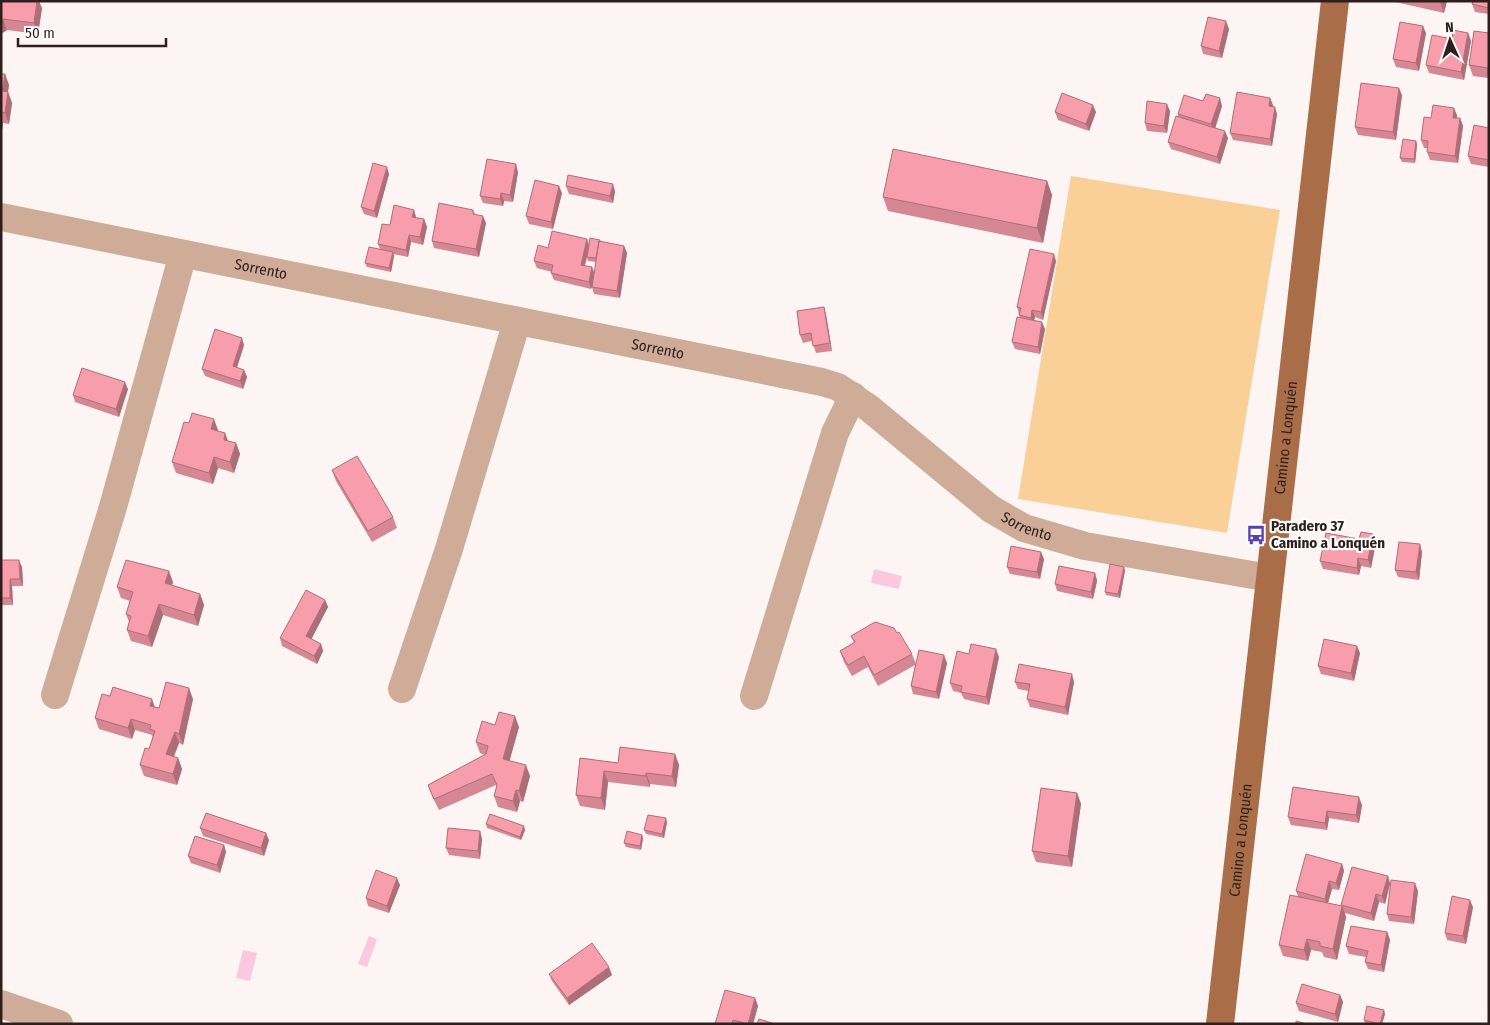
<svg xmlns="http://www.w3.org/2000/svg" width="1490" height="1025" font-family="'Fira Sans Condensed',sans-serif">
<style>
.green{fill:#facf98}
.water{fill:#fbc8df}
.lines{fill:none;stroke-linecap:round;stroke-linejoin:round}
.minor{stroke:#cfac98;stroke-width:28}
.major{stroke:#a96d47;stroke-width:28}
.wall{fill:#d58793;fill-rule:evenodd}
.shaded-wall{fill:#ae6e78}
.building{fill:#f89dab;stroke:#ae6e78}
.labels{text-anchor:middle;stroke-width:4.5;stroke-linejoin:round;paint-order:stroke}
.street-label{font-size:15px;fill:#2e1f1d;stroke:#fff}
.poi-label{font-size:15px;font-weight:bold;fill:#2e1f1d;stroke:#fff;text-anchor:start}
</style>
<rect width="100%" height="100%" fill="#fdf5f3"/>
<path class="green" d="M1071,176L1280,210L1227,533L1018,499Z"/>
<path class="water" d="M874,569L902,576L899,589L871,583Z
M369,936L377,939L367,967L358,964Z
M243,950L257,953L250,981L236,978Z"/>
<g class="lines">
<g class="minor">
<path id="s1" d="M1,217L822,382L838,387L869,408L991,509L1024,528L1085,546L1270,578"/>
<path d="M402,689L449,549L517,321"/>
<path d="M55,695L113,507L183,254"/>
<path d="M754,696L835,433L853,396"/>
<path d="M1,1004L59,1024"/>
</g>
<path class="major" id="s2" d="M1220,1024L1335,1"/>
</g>
<path class="wall" d="M1,1L42,8L38,34L7,30L1,34Z
M1391,1H1447L1444,13Z
M1489,1V14L1475,12L1472,4Z
M1229,29L1222,58L1203,54L1201,46Z
M1426,33L1419,71L1396,67L1393,59Z
M1468,33L1471,41L1464,80L1429,73L1426,65L1452,39Z
M1489,33V81L1488,78L1473,76L1469,65Z
M1,74H5L9,85L8,92L12,103L9,124L3,123L1,137Z
M1402,95L1396,140L1358,135L1355,127Z
M1270,98L1273,106L1277,114L1272,146L1233,140L1230,133Z
M1203,101L1222,106L1215,128L1228,138L1220,164L1171,149L1168,142L1178,117V114Z
M1170,111L1167,133L1147,131L1145,123Z
M1055,112H1096L1089,131L1058,120Z
M1457,115V118H1460L1463,126L1458,163L1430,160L1427,152V148H1424L1421,140L1431,118Z
M1489,128V167L1471,164L1468,156Z
M1416,141L1417,145L1415,163L1402,162L1400,158Z
M518,172L513,202L504,201L503,206L483,203L480,196Z
M389,174L377,218L364,214L361,207Z
M1047,181L1052,195L1043,243L888,211L883,197Z
M566,186L615,191L613,203L569,194Z
M562,193L553,229L529,224L526,216Z
M414,210L416,218L424,219L427,227L423,245L411,242L408,257L393,254L394,256L391,272L367,267L365,263L380,249L378,244L390,225Z
M473,210L475,214L486,223L479,257L434,248L432,241Z
M587,239L589,245L601,242L624,246L627,253L620,298L594,294L592,287L591,289L554,280L551,273L552,272L537,268L534,261L548,248ZM588,254L587,257L588,261L596,262L594,273L592,267L585,266Z
M1056,261L1043,320L1035,317L1034,320L1045,329L1040,354L1015,349L1012,342L1020,318L1017,307Z
M824,307L826,315L832,351L816,353L812,341L803,343L800,335Z
M244,345L237,368L244,370L247,377L243,389L205,376L202,369Z
M128,389L119,417L75,402L73,395Z
M218,430L217,431L225,433L228,441L236,443L240,454L234,473L218,468L213,484L176,473L172,462Z
M332,470L393,517L397,528L372,542L336,481Z
M1373,534L1376,542L1371,568L1361,566L1359,575L1323,569L1320,561L1359,539Z
M1422,552L1419,580L1398,577L1395,570Z
M1044,559L1040,579L1010,574L1007,567Z
M1,560L22,567L23,586H12L13,605H1Z
M1125,570L1120,598L1106,595L1105,592Z
M1095,573L1097,581L1093,599L1057,591L1055,584Z
M173,582L172,585L200,594L204,605L198,626L163,615L152,647L131,641L127,630L129,622L126,614L130,601L121,598L117,587Z
M325,600L328,607L311,639L321,644L323,651L317,664L282,646L280,638Z
M897,633L912,654L916,664L947,663L939,699L913,694L911,686L915,665L878,686L868,667L852,676L844,662L840,651L854,643L851,636Z
M1360,653L1354,681L1321,674L1318,666Z
M969,654L999,657L989,705L964,699L961,693L953,691L950,683Z
M1015,682H1074L1068,715L1030,707L1027,699L1029,691L1018,689Z
M193,699L183,745L179,743L174,757L178,758L182,769L177,785L144,776L140,765L149,749L153,738L152,735L135,730L132,739L99,729L95,718L155,707L159,708Z
M495,725L519,727L509,761L530,776L523,802L520,801L517,812L498,807L494,796L497,786L496,785L439,810L432,796L428,785L485,755L480,753L476,742Z
M675,754L679,765L676,787L650,784V787L608,782L605,810L580,806L576,795L580,758L618,763Z
M1077,793L1081,804L1072,867L1036,862L1032,851Z
M1362,805L1359,823L1329,818L1327,830L1291,825L1288,817Z
M667,822L664,838L646,834L644,830Z
M486,824L525,830L521,840L487,828Z
M200,828L269,840L264,856L203,836Z
M480,831L482,839L480,859L449,855L446,848Z
M643,838L641,850L626,847L624,843Z
M224,845L226,852L220,873L191,863L188,856Z
M1342,864L1344,871L1339,890L1332,889L1328,903L1341,906L1388,876L1390,884L1385,904L1379,902L1374,921L1345,913L1346,917L1337,960L1324,957L1322,952L1311,950L1308,961L1283,956L1279,945L1298,896L1296,891Z
M400,885L389,913L368,906L366,898Z
M1418,891L1414,924L1389,921L1387,914Z
M1473,907L1466,944L1447,940L1445,933Z
M1387,932L1390,940L1384,972L1368,969L1365,962L1366,957L1349,954L1346,946Z
M549,974L612,975L569,1005L552,981Z
M1340,995L1343,1002L1338,1022L1299,1011L1296,1003Z
M755,998L758,1006L753,1024H715Z
M1385,1014L1382,1024L1365,1023L1364,1020Z"/>
<path class="shaded-wall" d="M37,1H39L42,8L38,34L34,23Z
M1440,1H1447L1444,13L1440,2Z
M3,19L7,30L1,34V20Z
M1226,21L1229,29L1222,58L1219,51Z
M1423,26L1426,33L1419,71L1416,63Z
M1468,33L1471,41L1464,80L1461,72Z
M5,74L9,85L6,102L2,91Z
M1399,88L1402,95L1396,140L1393,132Z
M8,92L12,103L9,124L5,113Z
M1220,98L1222,106L1214,132L1211,124Z
M1270,98L1273,105L1271,113L1269,106Z
M1167,104L1170,111L1167,133L1164,126Z
M1093,105L1096,112L1089,131L1086,124Z
M1275,107L1277,114L1272,146L1270,139Z
M1454,108L1457,115L1456,125L1453,118Z
M1,118L3,123L1,137Z
M1460,118L1463,126L1458,163L1455,156Z
M1225,131L1228,138L1220,164L1217,157Z
M1416,141L1417,145L1415,163L1414,159Z
M516,164L518,172L513,202L510,195Z
M387,167L389,174L377,218L374,211Z
M1047,181L1052,195L1043,243L1037,228Z
M613,184L615,191L613,203L610,196Z
M559,186L562,193L553,229L551,222Z
M501,193L504,201L503,206L500,199Z
M414,210L416,217L415,224L412,217Z
M483,216L486,223L479,257L476,249Z
M424,219L427,227L423,245L420,237Z
M409,235L411,242L408,257L406,250Z
M587,239L589,246L583,272L581,265Z
M624,246L627,253L620,298L617,291Z
M393,252L394,256L391,272L389,268Z
M1054,254L1056,261L1043,320L1041,312Z
M592,267L595,275L591,289L589,282Z
M824,307L826,315L832,351L830,343Z
M1032,310L1035,317L1033,325L1031,318Z
M1042,322L1045,329L1040,354L1038,347Z
M242,338L244,345L235,373L233,366Z
M244,370L247,377L243,389L240,381Z
M125,382L128,389L119,417L116,409Z
M214,419L218,430L215,440L211,429Z
M225,433L229,444L224,440Z
M236,443L240,454L234,473L230,462Z
M214,457L218,468L213,484L209,473Z
M1373,534L1376,542L1371,568L1368,560Z
M1420,544L1422,552L1419,580L1416,572Z
M1041,552L1044,559L1040,579L1037,572Z
M1358,558L1361,566L1359,575L1357,568Z
M19,560L22,567L23,586L20,579Z
M1124,567L1125,570L1120,598L1118,594Z
M169,571L173,582L169,594L165,583Z
M1095,573L1097,581L1093,599L1091,592Z
M10,579L12,586L13,605L10,598Z
M200,594L204,605L198,626L194,615Z
M325,600L328,607L309,644L306,636Z
M159,604L163,615L152,647L148,636Z
M321,644L323,651L317,664L314,656Z
M1357,646L1360,653L1354,681L1351,673Z
M996,649L999,657L989,705L986,697Z
M944,655L947,663L939,699L936,692Z
M1072,674L1074,682L1068,715L1065,707Z
M189,688L193,699L183,745L179,734Z
M152,699L156,710L150,706Z
M515,716L519,727L507,770L503,759Z
M131,719L135,730L132,739L128,728Z
M175,732L179,743L170,765L166,754Z
M675,754L679,765L676,787L672,776Z
M178,758L182,769L177,785L173,774Z
M526,765L530,776L523,802L519,791Z
M604,771L608,782L605,810L601,798Z
M646,773L650,784V787L646,776Z
M516,790L520,801L517,812L513,801Z
M1077,793L1081,804L1072,867L1068,856Z
M1359,797L1362,805L1359,823L1356,815Z
M1327,811L1329,818L1327,830L1325,823Z
M666,818L667,822L664,838L662,834Z
M524,826L525,830L521,840L520,837Z
M480,831L482,839L480,859L478,851Z
M266,833L269,840L264,856L261,848Z
M642,835L643,838L641,850L640,846Z
M224,845L226,852L220,873L217,865Z
M1342,864L1344,871L1339,890L1336,883Z
M1388,876L1390,884L1385,904L1382,896Z
M397,878L400,885L389,913L387,906Z
M1329,881L1332,889L1327,906L1325,899Z
M1415,883L1418,891L1414,924L1411,917Z
M1376,894L1379,902L1374,921L1371,913Z
M1470,900L1473,907L1466,944L1463,936Z
M1342,906L1346,917L1337,960L1333,949Z
M1387,932L1390,940L1384,972L1381,965Z
M1307,939L1311,950L1308,961L1304,950Z
M609,967L612,975L569,1005L567,998Z
M1340,995L1343,1002L1338,1022L1335,1014Z
M755,998L758,1006L753,1024H748Z
M1384,1010L1385,1014L1382,1024H1380Z"/>
<path class="building" d="M1,1H37L34,23L3,19L1,20Z
M1473,1H1489V8L1472,4Z
M1208,17L1226,21L1219,51L1201,46Z
M1400,22L1423,26L1416,63L1393,59Z
M1453,30L1468,33L1461,72L1426,65L1432,35L1452,39Z
M1474,31L1489,33V75H1487L1488,68L1469,65Z
M1,74H5L2,91L8,92L5,113L1,112Z
M1361,83L1399,88L1393,132L1355,127Z
M1237,92L1270,98L1269,106L1275,107L1270,139L1230,133Z
M1062,93L1093,105L1086,124L1055,112Z
M1206,94L1220,98L1211,124L1178,114L1184,95L1203,101Z
M1147,101L1167,104L1164,126L1145,123Z
M1433,105L1454,108L1453,118H1460L1455,156L1427,152L1428,141L1421,140L1424,117L1431,118Z
M1176,116L1225,131L1217,157L1168,142Z
M1474,125L1489,128V160L1468,156Z
M1403,139L1416,141L1414,159L1400,158Z
M893,149L1047,181L1037,228L883,197Z
M487,159L516,164L510,195L501,193L500,199L480,196Z
M373,163L387,167L374,211L361,207Z
M568,175L613,184L610,196L566,186Z
M535,180L559,186L551,222L526,216Z
M439,203L473,210V214L483,216L476,249L432,241Z
M394,205L414,210L412,217L424,219L420,237L409,235L406,250L378,244L382,224L390,225Z
M552,231L587,239L581,265L592,267L589,282L551,273L553,265L534,261L538,245L548,248Z
M590,238L600,240V242L599,241L596,258L587,257Z
M599,241L624,246L617,291L592,287Z
M369,247L393,252L389,268L365,263Z
M1030,249L1054,254L1041,312L1032,310L1031,318L1019,315L1021,308L1017,307Z
M824,307L830,343L813,346L811,333L800,335L797,311Z
M1017,317L1042,322L1038,347L1012,342Z
M215,329L242,338L233,366L244,370L240,381L202,369Z
M82,368L125,382L116,409L73,395Z
M192,413L214,419L211,429L225,433L224,440L236,443L230,462L214,457L209,473L172,462L184,422L189,423Z
M357,456L393,517L368,531L332,470Z
M1361,532L1373,534L1368,560L1358,558L1357,568L1320,561L1326,533L1359,539Z
M1399,542L1420,544L1416,572L1395,570Z
M1011,546L1041,552L1037,572L1007,567Z
M1,560H19L20,579H10V598H1Z
M126,560L169,571L165,583L200,594L194,615L159,604L148,636L127,630L131,616L126,614L133,592L117,587Z
M1110,564L1124,567L1118,594L1105,592Z
M1059,566L1095,573L1091,592L1055,584Z
M306,590L325,600L306,636L321,644L314,656L280,638Z
M875,622L894,628L897,633L899,632L912,654L874,675L864,656L848,665L840,651L855,642L851,636Z
M1324,639L1357,646L1351,673L1318,666Z
M971,644L996,649L986,697L961,692L962,686L950,683L957,651L969,654Z
M919,650L944,655L936,692L911,686Z
M1019,664L1072,674L1065,707L1027,699L1030,684L1015,682Z
M166,682L189,688L179,734L175,732L166,754L178,758L173,774L140,765L145,748L149,749L155,731L150,729L151,725L131,719L128,728L95,718L102,694L110,696L113,687L152,699L150,706L159,708Z
M499,712L515,716L503,759L526,765L519,791L516,790L513,801L494,796L497,785L492,774L434,799L428,785L486,754L488,746L476,742L482,721L495,725Z
M620,747L675,754L672,776L646,773V776L604,771L601,798L576,795L580,758L618,763Z
M1293,787L1359,797L1356,815L1327,811L1325,823L1288,817Z
M1041,788L1077,793L1068,856L1032,851Z
M206,813L266,833L261,848L200,828Z
M490,814L524,826L520,837L486,824Z
M648,815L666,818L662,834L644,830Z
M448,828L480,831L478,851L446,848Z
M627,831L642,835L640,846L624,843Z
M195,836L224,845L217,865L188,856Z
M1306,854L1342,864L1336,883L1329,881L1325,899L1296,891Z
M1352,867L1388,876L1382,896L1376,894L1371,913L1341,905Z
M376,870L397,878L387,906L366,898Z
M1391,880L1415,883L1411,917L1387,914Z
M1290,895L1342,906L1333,949L1320,946V942L1307,939L1304,950L1279,945Z
M1452,896L1470,900L1463,936L1445,933Z
M1351,926L1387,932L1381,965L1365,962L1368,951L1346,946Z
M592,943L609,967L567,998L549,974Z
M1302,984L1340,995L1335,1014L1296,1003Z
M725,990L755,998L748,1024L733,1020L732,1024H715Z
M1367,1006L1384,1010L1380,1024L1364,1020Z
M759,1019L775,1024H757Z
M1296,1021L1307,1024H1296Z"/>
<defs>
<symbol id="bus-bare" viewBox="-9 -9 18 18"><path d="M-5-6H5V4H4V6H2V4H-2V6H-4V4H-5ZM-3.5-4V0h7V-4ZM-3.5 1.2v1.5H-2V1.2ZM2 1.2v1.5H3.5V1.2Z" fill="#5741b9" stroke="#fff" stroke-width="2.5" paint-order="stroke"/></symbol>
</defs>
<g fill-rule="evenodd">
<use href="#bus-bare" x="1242" y="521" width="28" height="28"/>
</g>
<g class="labels">
<g class="street-label">
<text dy="5" stroke="none"><textPath href="#s1" startOffset="265">Sorrento</textPath></text>
<text dy="5" stroke="none"><textPath href="#s1" startOffset="670">Sorrento</textPath></text>
<text dy="5" stroke="none"><textPath href="#s2" startOffset="590">Camino a Lonquén</textPath></text>
<text dy="5" stroke="none"><textPath href="#s1" startOffset="1090">Sorrento</textPath></text>
<text dy="5" stroke="none"><textPath href="#s2" startOffset="185">Camino a Lonquén</textPath></text>
</g>
<g class="poi-label">
<text x="1271" y="531">Paradero 37<tspan x="1271" dy="17">Camino a Lonquén</tspan></text>
</g>
</g>
<rect width="1490" height="1025" fill="none" stroke="#2e1f1d" stroke-width="5"/>
<g transform="translate(1450 40) rotate(357)" stroke="#ffffff" stroke-width="4" paint-order="stroke">
<path d="M0-4L9 19L0 12L-9 19Z" fill="#2e1f1d"/>
<text y="-8" font-size="14" font-weight="bold" text-anchor="middle" fill="#2e1f1d">N</text>
</g>
<path d="M18 38v8h148v-8" fill="none" stroke="#2e1f1d" stroke-width="2.5"/>
<text x="25" y="38" font-size="15" fill="#2e1f1d" stroke="#ffffff" stroke-width="4" paint-order="stroke">50 m</text>
</svg>
